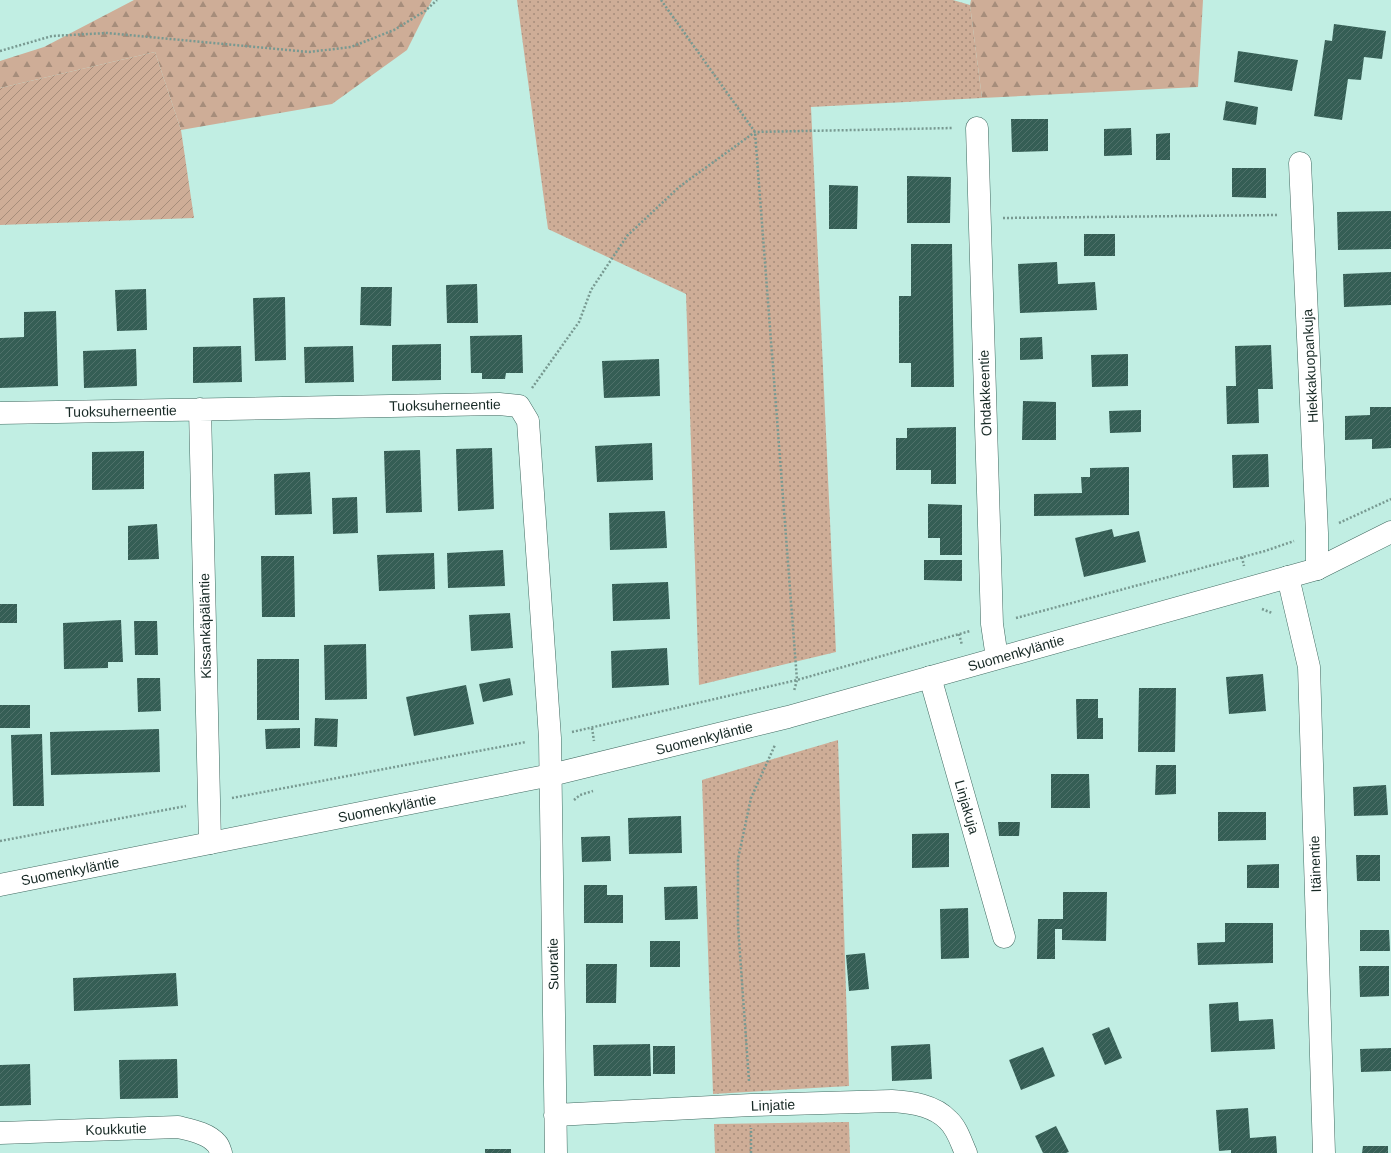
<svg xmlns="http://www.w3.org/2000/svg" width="1391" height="1153" font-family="Arial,sans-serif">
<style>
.grass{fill:url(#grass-dots)}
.forest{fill:url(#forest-firs)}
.garden{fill:url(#garden-furrows)}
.building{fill:url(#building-hatch)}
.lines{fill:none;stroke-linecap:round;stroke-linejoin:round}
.street-casing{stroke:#416a61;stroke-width:23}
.secondary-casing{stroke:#416a61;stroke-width:23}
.path{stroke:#789991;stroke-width:2.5;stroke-dasharray:2 2;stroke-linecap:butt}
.street{stroke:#fff;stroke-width:22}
.secondary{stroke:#fff;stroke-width:22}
.labels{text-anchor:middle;stroke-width:4;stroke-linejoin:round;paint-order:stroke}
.street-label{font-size:14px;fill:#172925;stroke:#fff}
</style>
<defs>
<pattern id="grass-dots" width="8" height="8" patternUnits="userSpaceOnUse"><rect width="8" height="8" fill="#cead97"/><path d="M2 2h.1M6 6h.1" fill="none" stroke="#a68d7b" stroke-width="1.8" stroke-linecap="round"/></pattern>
<pattern id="forest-firs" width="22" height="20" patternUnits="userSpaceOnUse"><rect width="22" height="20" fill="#cead97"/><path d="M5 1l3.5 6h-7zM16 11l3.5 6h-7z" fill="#a68d7b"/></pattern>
<pattern id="garden-furrows" width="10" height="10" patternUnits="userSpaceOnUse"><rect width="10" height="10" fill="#cead97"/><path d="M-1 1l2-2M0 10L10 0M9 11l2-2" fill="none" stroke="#a68d7b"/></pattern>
<pattern id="building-hatch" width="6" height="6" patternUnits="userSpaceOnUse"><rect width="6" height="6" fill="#355e55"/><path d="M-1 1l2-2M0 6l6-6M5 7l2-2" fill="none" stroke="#4f716a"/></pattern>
</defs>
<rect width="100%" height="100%" fill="#c1eee3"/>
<path class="grass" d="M517,0H953L970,5L982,98L811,107L836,652L699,685L686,294L548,229Z
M838,740L849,1086L713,1094L702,780Z
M849,1122L850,1153H715L714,1124Z"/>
<path class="forest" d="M134,0H432L407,50L332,104L181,130L155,52L0,88V61L44,47Z
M971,0H1203L1198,87L982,98L970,5Z"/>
<path class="garden" d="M155,52L181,130L194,218L0,225V88Z"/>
<path class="building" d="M1334,24L1386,31L1382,59L1364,57L1361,80L1348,79L1342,120L1314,116L1325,40L1332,41Z
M1238,51L1298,60L1292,91L1234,82Z
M1226,101L1258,107L1256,125L1223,120Z
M1011,119H1048V151L1012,152Z
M1131,128L1132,155L1104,156V129Z
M1170,133V160H1156V134Z
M1232,168H1266V198L1232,197Z
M907,176L951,177L950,223H907Z
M829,185L858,186L857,229H829Z
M1391,211V249L1338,250L1337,212Z
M1084,234H1115V256H1084Z
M911,244H952L954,387H911V363H899V296H911Z
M1057,262L1058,284L1095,282L1097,310L1020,313L1018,264Z
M1391,272V305L1344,307L1343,274Z
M477,284L478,323H447L446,285Z
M361,287H392L391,326L360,325Z
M146,289L147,330L117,331L115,290Z
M285,297L286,360L255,361L253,298Z
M56,311L58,386L0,388V338L24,337V312Z
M522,335L523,373H506L505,379H482V373H471L470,336Z
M1042,337L1043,359L1020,360V338Z
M441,344V380L392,381V345Z
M1271,345L1273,389H1258L1259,423L1227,424L1226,386H1236L1235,346Z
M241,346L242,382L193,383V347Z
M353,346L354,382L305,383L304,347Z
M136,349L137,386L84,388L83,351Z
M1128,354V386L1092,387L1091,355Z
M659,359L660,396L604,398L602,361Z
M1023,401L1056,402V440H1022Z
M1370,407H1391V448L1372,449V439L1345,440V416L1370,415Z
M1141,410V432L1110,433L1109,411Z
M956,427V484H931V470H896V438H907V428Z
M652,443L653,480L597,482L595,446Z
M492,448L494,509L458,511L456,449Z
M420,450L422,512L386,513L384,451Z
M144,451V489L92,490V452Z
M1268,454L1269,487L1233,488L1232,455Z
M1129,467V515L1034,516V494L1082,493L1081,477H1090V468Z
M310,472L312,514L275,515L274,474Z
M357,497L358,533L333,534L332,498Z
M928,504L962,505V555H940V538H928Z
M665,511L667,548L610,550L609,513Z
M157,524L159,559L128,560V526Z
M1112,529L1114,537L1139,531L1146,562L1084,577L1075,538Z
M503,550L505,586L448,588L447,553Z
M434,553L435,589L379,591L377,555Z
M261,556H294L295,617H262Z
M924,560H962V581L924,580Z
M668,582L670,619L613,621L612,584Z
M0,604H17V623H0Z
M510,613L513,648L471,651L469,615Z
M121,620L123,662H108V668L64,669L63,623Z
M134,621H157L158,655H135Z
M366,644L367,699L325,700L324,645Z
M667,648L669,685L612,688L611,651Z
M257,659H299V720H257Z
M1263,674L1266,711L1229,714L1226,677Z
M137,678H160L161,711L138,712Z
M510,678L513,695L483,702L479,684Z
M466,685L474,724L414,736L406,697Z
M1139,688H1176L1175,752H1138Z
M1076,699H1098V718H1103V739H1077Z
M0,705H30V728H0Z
M315,718L338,719L337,747L314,746Z
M300,728V748L266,749L265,729Z
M159,729L160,772L51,775L50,732Z
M42,734L44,806H13L11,735Z
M1156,765H1176V794L1155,795Z
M1051,774H1089L1090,808H1051Z
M1386,785L1388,815L1354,816L1353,787Z
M1218,812H1266V840L1218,841Z
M681,816L682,853L629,854L628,818Z
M998,822H1020L1019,836H999Z
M949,833V867L912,868V834Z
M610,836L611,861L582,862L581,837Z
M1356,855H1380V881H1357Z
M1279,864V888H1247V865Z
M584,885H607V895H623V923H584Z
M697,886L698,919L665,920L664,887Z
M1063,892H1107L1106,941L1062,940V929H1055V959H1037L1038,919H1063Z
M968,908L969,958L941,959L940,909Z
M1225,923H1273V963L1198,965L1197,943L1225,942Z
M1360,930H1389L1390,951H1360Z
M650,941H680V967H650Z
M865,953L869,989L849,991L846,955Z
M586,964H617L616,1003H586Z
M1359,966H1389V996L1360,997Z
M176,973L178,1006L74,1011L73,978Z
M1238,1002L1239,1021L1273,1019L1275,1049L1211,1052L1209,1004Z
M1109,1027L1122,1058L1105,1065L1092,1034Z
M650,1044L651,1076H594L593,1045Z
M930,1044L932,1079L892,1081L891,1046Z
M653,1046H675V1074H653Z
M1043,1047L1055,1076L1021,1090L1009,1060Z
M1391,1048V1071L1361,1072L1360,1049Z
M177,1059L178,1098L120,1099L119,1060Z
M30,1064L31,1105L0,1106V1065Z
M1248,1108L1250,1138L1276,1136L1277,1153H1231V1150L1219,1151L1216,1110Z
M1056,1126L1069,1152L1066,1153H1043L1035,1136Z
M1363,1146H1388V1153H1362Z
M485,1149H511V1153H485Z"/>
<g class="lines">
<defs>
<path id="street" d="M977,128L992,624L997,658
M1300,163L1317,533V569
M200,409L210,843
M0,413L499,404L519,406L528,421L550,738L556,1153
M1288,577L1309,667L1324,1153
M930,677L1004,937
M555,1115L751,1105L892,1101C911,1102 934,1105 948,1120C957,1128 961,1142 966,1153
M0,1133L178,1127C190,1130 208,1133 217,1144C219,1146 220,1150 221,1153"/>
<path id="secondary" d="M0,885L551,775L788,717L1317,569L1391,532"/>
</defs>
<use href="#street" class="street-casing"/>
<use href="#secondary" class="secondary-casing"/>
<path class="path" d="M661,0L755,132L797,680L794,691
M0,51L52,36L107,33L309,52L351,47L394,30L425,11L437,0
M1003,218L1278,215
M532,388L579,322L591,290L627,236L679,187L755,132L953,128
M1339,523L1391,499
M1242,557L1244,566
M1262,609L1272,613
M1016,618L1265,551L1294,541
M959,634L962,645
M592,728L594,741
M572,732L797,680L970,631
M232,798L526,742
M574,800L580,795L593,791
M0,841L186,806
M749,1081L738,926V859L751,798L775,745
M751,1153V1128"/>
<use href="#street" class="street"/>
<use href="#secondary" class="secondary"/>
</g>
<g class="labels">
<g class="street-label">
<text transform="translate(1310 366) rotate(-93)" y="5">Hiekkakuopankuja</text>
<text transform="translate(985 393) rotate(-92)" y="5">Ohdakkeentie</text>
<text transform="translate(445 405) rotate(-1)" y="5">Tuoksuherneentie</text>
<text transform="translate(121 411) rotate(-1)" y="5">Tuoksuherneentie</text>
<text transform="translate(205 626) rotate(-91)" y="5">Kissankäpäläntie</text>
<text transform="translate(1016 653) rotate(-16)" y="5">Suomenkyläntie</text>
<text transform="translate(704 738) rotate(-14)" y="5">Suomenkyläntie</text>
<text transform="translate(967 807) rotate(74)" y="5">Linjakuja</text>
<text transform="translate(387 808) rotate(-11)" y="5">Suomenkyläntie</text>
<text transform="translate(1315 864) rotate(-92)" y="5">Itäinentie</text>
<text transform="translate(70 871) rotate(-11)" y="5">Suomenkyläntie</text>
<text transform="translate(553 964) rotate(-91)" y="5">Suoratie</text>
<text transform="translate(773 1105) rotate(-2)" y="5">Linjatie</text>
<text transform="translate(116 1129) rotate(-2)" y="5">Koukkutie</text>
</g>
</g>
</svg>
